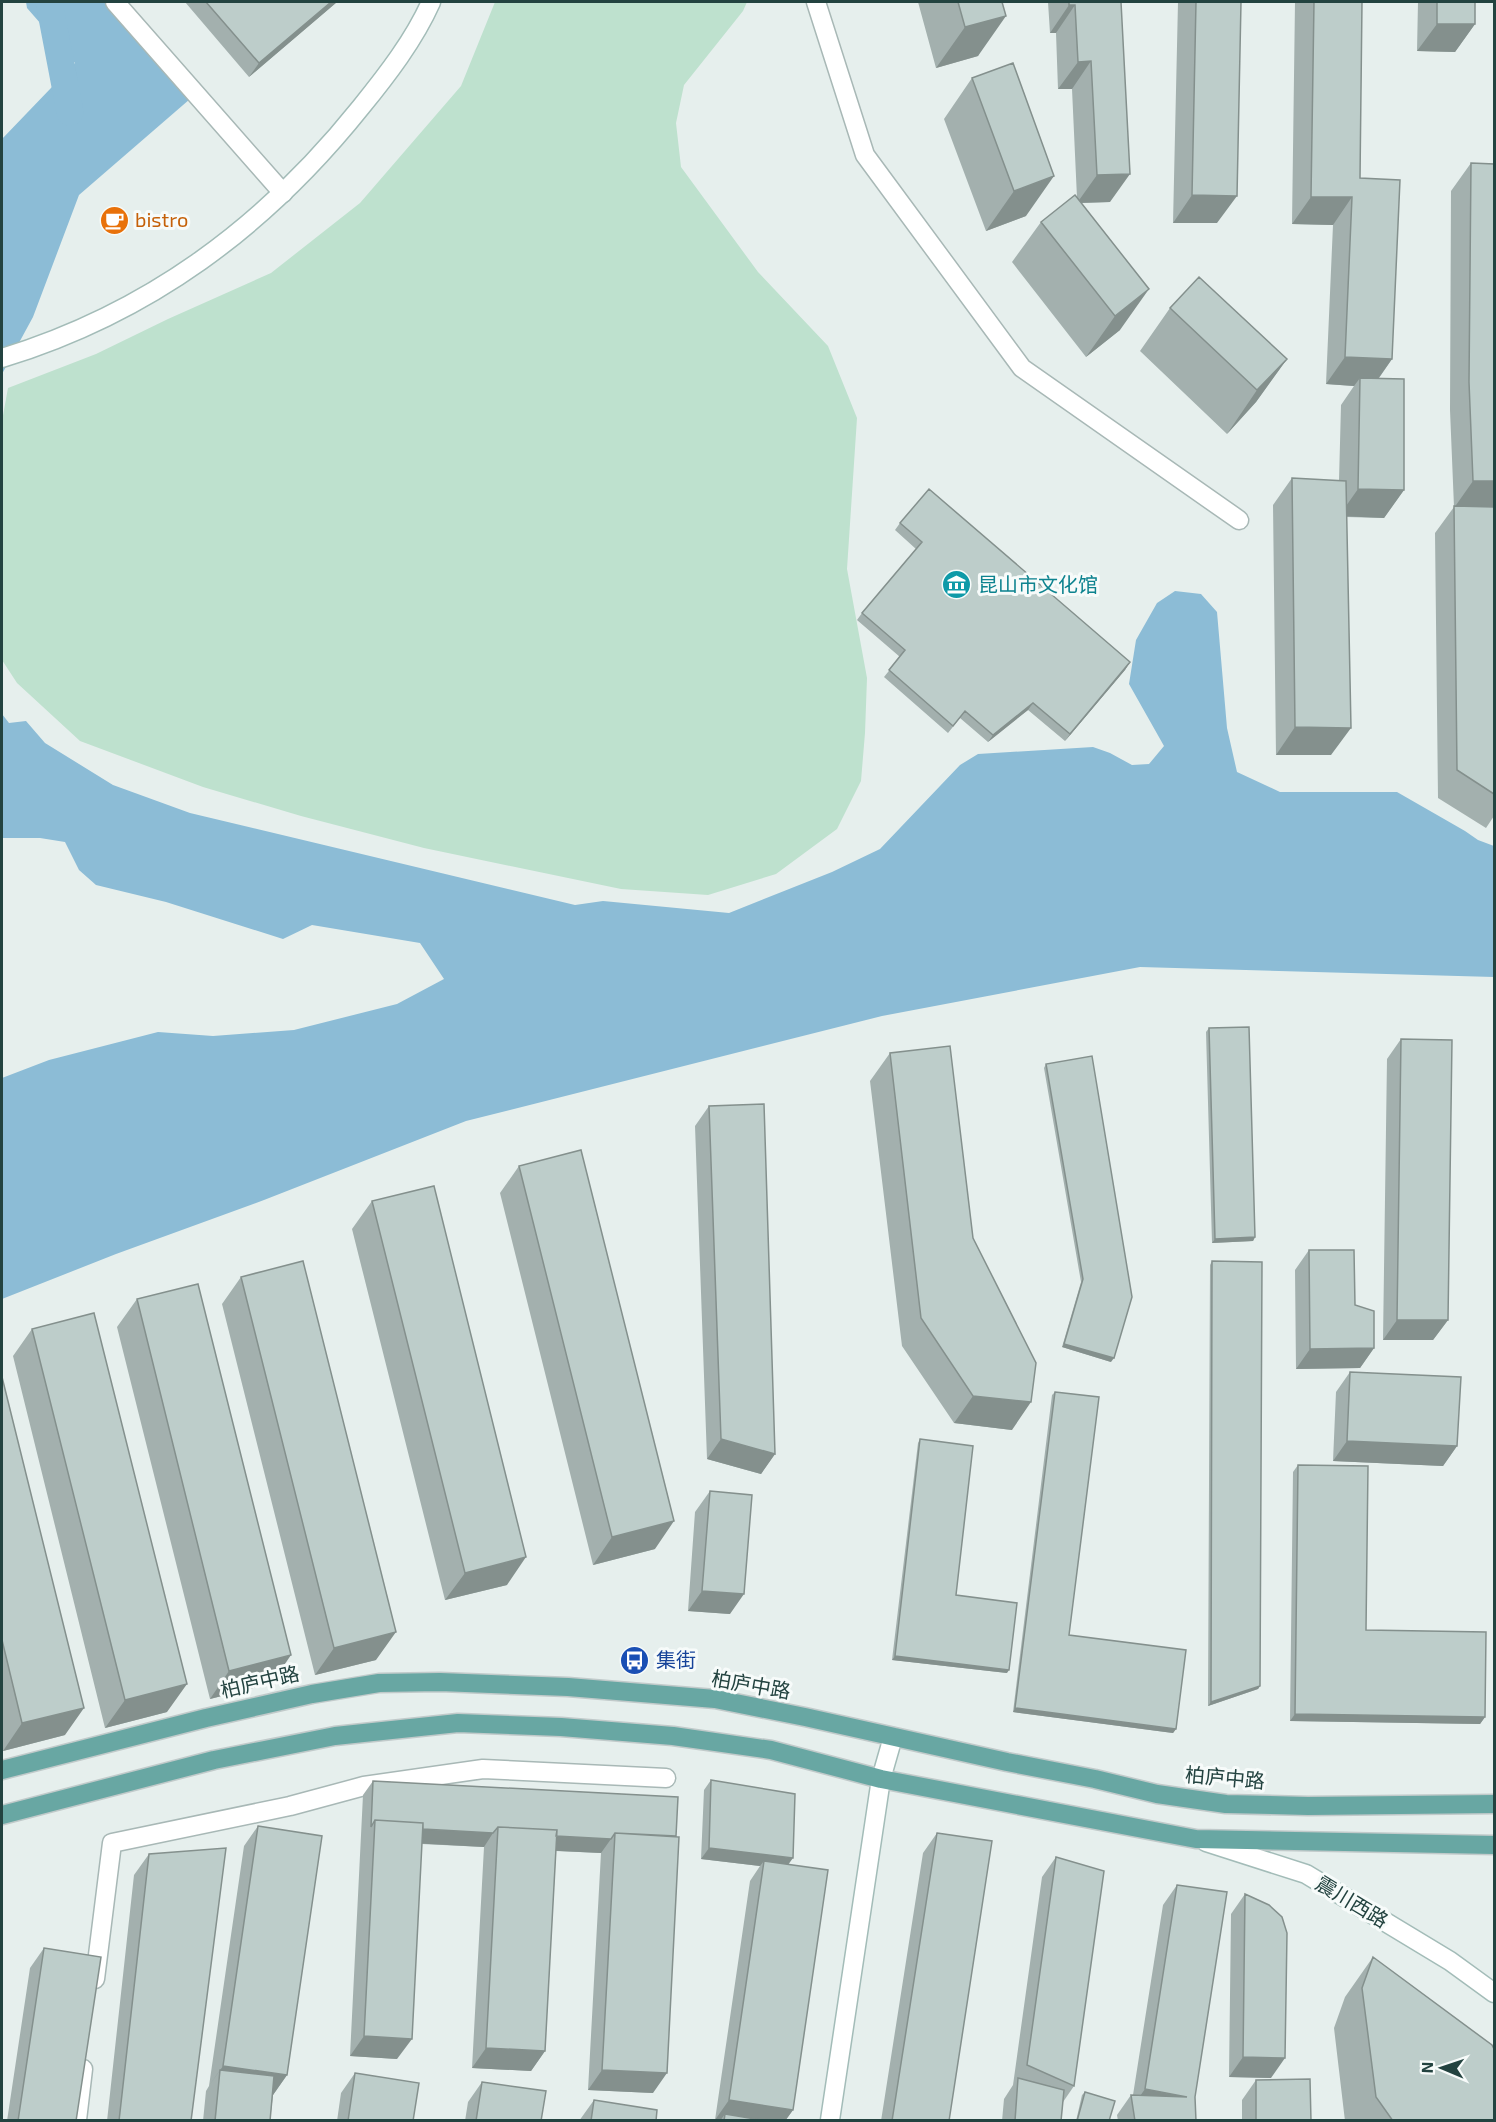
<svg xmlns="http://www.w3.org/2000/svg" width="1496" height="2122" font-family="'Exo 2','Noto Sans SC',sans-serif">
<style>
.green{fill:#bee1ce}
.water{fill:#8cbcd6}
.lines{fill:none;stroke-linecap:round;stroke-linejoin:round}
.canal{stroke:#8cbcd6;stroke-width:27}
.street-casing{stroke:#a8b8b6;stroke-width:21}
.secondary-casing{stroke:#a3bcb8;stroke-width:21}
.primary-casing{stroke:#c1caca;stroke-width:21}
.street{stroke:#fff;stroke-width:18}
.secondary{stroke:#fff;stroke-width:18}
.primary{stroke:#68a7a3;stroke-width:18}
.wall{fill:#a3b0ae}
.shaded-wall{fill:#84908d}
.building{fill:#bdcdca;stroke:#84908d;stroke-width:1.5}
.labels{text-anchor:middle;stroke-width:6;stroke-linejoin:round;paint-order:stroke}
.food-label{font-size:20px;fill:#c56008;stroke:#f7fbfa;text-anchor:start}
.culture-label{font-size:20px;fill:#0d838f;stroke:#f7fbfa;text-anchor:start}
.transit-label{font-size:20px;fill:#164399;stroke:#f7fbfa;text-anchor:start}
.street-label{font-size:20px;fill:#234340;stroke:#f7fbfa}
</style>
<rect width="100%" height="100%" fill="#e6efed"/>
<path class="green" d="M495,2H747L743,11L684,85L676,123L681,167L758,272L828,346L857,418L847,569L867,678L865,733L861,781L837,829L776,874L708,895L621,889L424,848L301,816L203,787L80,741L17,683L2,660V421L8,388L96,354L168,319L271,273L360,203L461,86Z"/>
<path class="water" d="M26,2H107L190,99L79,195L33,317L2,374V139L75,63L27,8Z
M1175,591L1201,594L1217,612L1227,728L1237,772L1280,792H1397L1465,831L1478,840L1494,846V977L1140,967L882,1016L466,1121L264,1200L116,1254L2,1299V1078L49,1060L158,1032L213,1036L294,1030L397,1004L444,979L420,943L312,925L283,939L166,902L96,885L79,870L65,842L40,838H2V714L9,723L26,721L45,743L113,785L190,813L575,905L603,901L729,913L832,872L880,849L960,765L978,754L1093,747L1110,753L1132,765L1149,764L1164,746L1129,684L1136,640L1157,603Z"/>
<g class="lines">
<path class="canal" d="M49,2L70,112"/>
<defs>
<path id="street" d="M115,2L283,193
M816,2L865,155L1022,368L1239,520
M95,1979L112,1843L290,1806L364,1786L483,1769L666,1778
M77,2120L83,2069"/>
<path id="secondary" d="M2,358C149,313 265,227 361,107C387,75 414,40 431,2
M1206,1842L1306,1874L1450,1961L1494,1993
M830,2120L881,1779L893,1737"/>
<path id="primary" d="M2,1770L206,1718L312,1694L379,1683L440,1682L568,1687L715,1699L805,1717L1007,1762L1095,1779L1157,1794L1226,1804L1308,1806L1494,1804
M2,1815L214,1760L335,1736L458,1723L561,1727L673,1736L771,1750L881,1779L1196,1839L1494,1845"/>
</defs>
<use href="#street" class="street-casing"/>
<use href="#secondary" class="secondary-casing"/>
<use href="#primary" class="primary-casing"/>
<use href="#street" class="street"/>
<use href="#secondary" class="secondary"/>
<use href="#primary" class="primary"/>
</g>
<path class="wall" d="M185,2H337L249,77Z
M918,2H1002L978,56L936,68Z
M1048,2H1121L1110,202L1081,203L1120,330L1086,357L1012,262L1041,222L1077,198L1072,89H1058L1056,33H1050Z
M1178,2H1241L1217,223H1173Z
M1295,2H1362L1360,178L1392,359L1379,378L1404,490L1384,518L1346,517L1331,755H1276L1273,505L1292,478L1339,481L1341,405L1354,386L1326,384L1333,225L1292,224Z
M1418,2H1475V24L1455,52L1417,51Z
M972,78L1026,216L986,231L944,119Z
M1471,163L1494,164V816L1486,828L1438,798L1435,533L1454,507L1450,410L1451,191Z
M1170,308L1287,359L1256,402L1227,434L1140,351Z
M900,523L1130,662L1125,670L1065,741L1028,710L988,742L960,718L948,733L884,677L900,657L857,620L862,613L916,549L895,530Z
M1209,1028L1255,1237L1253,1241L1212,1243L1206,1032Z
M1401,1039L1448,1320L1433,1340H1383L1387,1059Z
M890,1053L973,1238L1012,1430L954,1423L902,1346L870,1081Z
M1046,1064L1111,1362L1062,1347L1081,1282L1044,1068Z
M709,1106L775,1454L761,1474L707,1459L695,1126Z
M519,1166L655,1549L593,1565L500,1193Z
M372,1201L507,1585L445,1600L352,1229Z
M1309,1250L1355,1305L1374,1348L1360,1368L1296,1369L1295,1270Z
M1212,1261L1260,1686L1258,1689L1208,1706L1210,1265Z
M241,1277L376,1660L315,1675L222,1304Z
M137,1299L272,1683L210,1699L117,1327Z
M32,1329L167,1712L105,1728L13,1356Z
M1350,1372L1457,1446L1443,1466L1333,1461L1336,1392Z
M2,1377L65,1735L3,1751L2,1745Z
M1055,1392L1069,1635L1176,1729L1173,1733L1013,1712L1052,1395Z
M920,1439L956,1595L1007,1673L892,1660L918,1443Z
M1298,1465L1366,1630L1485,1717L1480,1724L1290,1721L1293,1472Z
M710,1491L730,1614L688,1611L695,1512Z
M711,1780L789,1864L793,2110L785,2121L715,2120L750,1881L760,1866L701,1859L704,1790Z
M373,1781L678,1797L653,2093L588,2090L601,1853L556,1851L545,2051L531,2071L472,2068L484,1847L422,1844L397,2059L350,2056L363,1795Z
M258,1826L287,2075L273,2095L270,2121H203L206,2091L209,2086L244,1846Z
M937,1833L949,2121H881L923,1853Z
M149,1854L191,2121H107L134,1875Z
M1056,1857L1074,2086L1063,2102L1061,2121H1002L1004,2099L1013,2085L1042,1877Z
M1177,1885L1196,2121H1118L1117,2115L1131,2095H1133L1163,1905Z
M1245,1894L1271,2078L1229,2077L1231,1914Z
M44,1948L76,2121H7L30,1968Z
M1373,1957L1494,2121H1345L1334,2028L1345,1997Z
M355,2073L413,2121H337L341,2093Z
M1256,2080L1311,2121H1242V2100Z
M482,2082L541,2121H465L468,2102Z
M1085,2092L1109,2121H1076L1082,2095Z
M594,2100L656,2121H579Z"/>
<path class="shaded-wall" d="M331,2H337L249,77L259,63Z
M1069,5H1075L1056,33H1050Z
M1006,16L978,56L936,68L965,27Z
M1437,24H1475L1455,52L1417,51Z
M1091,61L1072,89H1058L1078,62Z
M1130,174L1110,202L1077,203L1097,175Z
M1054,176L1026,216L986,231L1014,191Z
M1192,195L1237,196L1217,223H1173Z
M1311,197H1352L1333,225L1292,224Z
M1149,289L1120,330L1086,357L1115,316Z
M1345,357L1392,359L1373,386L1360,378L1354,386L1326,384Z
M1287,359L1256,402L1227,434L1257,390Z
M1473,481H1494V510L1454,508Z
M1358,489L1404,490L1384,518L1339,516Z
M1130,662L1125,670L1065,741L1070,734Z
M1033,703L1028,710L988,742L993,735Z
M1295,727L1351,728L1331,755H1276Z
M1255,1237L1253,1241L1212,1243L1215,1239Z
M1397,1320H1448L1433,1340H1383Z
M1064,1344L1114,1358L1111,1362L1062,1347Z
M1374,1348L1360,1368L1296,1369L1310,1349Z
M973,1396L1031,1402L1012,1430L954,1423Z
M721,1439L775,1454L761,1474L707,1459Z
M1347,1441L1457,1446L1443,1466L1333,1461Z
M674,1521L655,1549L593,1565L612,1537Z
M526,1557L507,1585L445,1600L465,1573Z
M702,1591L744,1594L730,1614L688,1611Z
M396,1632L376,1660L315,1675L334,1648Z
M291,1655L272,1683L210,1699L229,1671Z
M895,1656L1009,1670L1007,1673L892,1660Z
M187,1684L167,1712L105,1728L125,1700Z
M1260,1686L1258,1689L1208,1706L1211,1702Z
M84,1708L65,1735L3,1751L22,1723Z
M1015,1708L1176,1729L1173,1733L1013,1712Z
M1295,1714L1485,1717L1480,1724L1290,1721Z
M375,1827L493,1833L484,1847L374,1841Z
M497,1833L611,1839L601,1853L497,1848Z
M709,1848L793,1858L785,1869L764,1861L760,1866L701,1859Z
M364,2036L412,2039L397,2059L350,2056Z
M486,2048L545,2051L531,2071L472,2068Z
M1243,2057L1285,2058L1271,2078L1229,2077Z
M223,2066L287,2075L273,2095L220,2070L209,2086Z
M602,2070L667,2073L653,2093L588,2090Z
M1145,2089L1187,2097L1133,2106Z
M729,2100L793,2110L785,2121H724L725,2114L720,2121L715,2120Z"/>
<path class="building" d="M206,2H331L259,63Z
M958,2H1002L1006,16L965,27Z
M1069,2H1121L1130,174L1097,175L1091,61L1078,62L1075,5H1069Z
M1196,2H1241L1237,196L1192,195Z
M1314,2H1362L1360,178L1400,180L1392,359L1345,357L1352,197H1311Z
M1437,2H1475V24H1437Z
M1013,63L1054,176L1014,191L972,78Z
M1471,163L1494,164V481H1473L1469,382Z
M1075,195L1149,289L1115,316L1041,222Z
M1199,277L1287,359L1257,390L1170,308Z
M1360,378L1404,379V490L1358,489Z
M1292,478L1346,481L1351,728L1295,727Z
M929,489L1130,662L1070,734L1033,703L993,735L965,711L953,726L889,670L905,650L862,613L922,542L900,523Z
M1454,506L1494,507V794L1457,770Z
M1249,1027L1255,1237L1215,1239L1209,1028Z
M1401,1039L1452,1040L1448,1320H1397Z
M950,1046L973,1238L1036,1363L1031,1402L973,1396L921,1318L890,1053Z
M1092,1056L1132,1297L1114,1358L1064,1344L1083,1279L1046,1064Z
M764,1104L775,1454L721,1439L709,1106Z
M581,1150L674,1521L612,1537L519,1166Z
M434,1186L526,1557L465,1573L372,1201Z
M1309,1250H1354L1355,1305L1374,1311V1348L1310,1349Z
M303,1261L396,1632L334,1648L241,1277Z
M1212,1261L1262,1262L1260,1686L1211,1702Z
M198,1284L291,1655L229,1671L137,1299Z
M94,1313L187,1684L125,1700L32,1329Z
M1350,1372L1461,1377L1457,1446L1347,1441Z
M2,1377L84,1708L22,1723L2,1640Z
M1055,1392L1099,1397L1069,1635L1186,1650L1176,1729L1015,1708Z
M920,1439L973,1446L956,1595L1017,1603L1009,1670L895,1656Z
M1298,1465L1368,1466L1366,1630L1486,1632L1485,1717L1295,1714Z
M710,1491L752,1495L744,1594L702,1591Z
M711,1780L795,1794L793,1858L709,1848Z
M373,1781L678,1797L676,1836L615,1833L611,1839L556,1836L557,1830L498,1827L493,1833L423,1829V1823L375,1820L371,1827Z
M375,1820L423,1823L412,2039L364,2036Z
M258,1826L322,1836L287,2075L223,2066Z
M498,1827L557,1830L545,2051L486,2048Z
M615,1833L679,1837L667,2073L602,2070Z
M937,1833L992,1841L949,2121H892Z
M226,1848L191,2121H119L149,1854Z
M1056,1857L1104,1871L1074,2086L1027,2065Z
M764,1861L828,1870L793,2110L729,2100Z
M1177,1885L1227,1892L1195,2097L1196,2121H1135L1131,2095L1187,2097L1145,2089Z
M1245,1894L1269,1905L1282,1917L1287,1933L1285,2058L1243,2057Z
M44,1948L101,1957L76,2121H18Z
M1373,1957L1492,2045L1494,2049V2121H1393L1376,2097L1362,1988Z
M220,2070L274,2076L270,2121H215Z
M355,2073L419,2083L413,2121H348Z
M1018,2078L1064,2090L1061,2121H1015Z
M1310,2079L1311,2121H1256V2080Z
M482,2082L546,2091L541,2121H476Z
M1085,2092L1115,2101L1109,2121H1077Z
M594,2100L657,2110L656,2121H591Z
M725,2114L767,2121H724Z"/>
<defs>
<symbol id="cafe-disc" viewBox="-11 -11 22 22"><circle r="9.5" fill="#e8710a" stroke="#f7fbfa"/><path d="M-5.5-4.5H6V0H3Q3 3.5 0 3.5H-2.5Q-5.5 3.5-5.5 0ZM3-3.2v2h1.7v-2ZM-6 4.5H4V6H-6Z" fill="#fff"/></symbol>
<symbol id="museum-disc" viewBox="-11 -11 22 22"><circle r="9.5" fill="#0f9aa8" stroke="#f7fbfa"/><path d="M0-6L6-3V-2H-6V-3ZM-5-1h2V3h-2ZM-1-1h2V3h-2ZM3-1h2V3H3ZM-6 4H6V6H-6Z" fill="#fff"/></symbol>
<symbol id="bus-disc" viewBox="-11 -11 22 22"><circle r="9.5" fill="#1a4fb4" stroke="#f7fbfa"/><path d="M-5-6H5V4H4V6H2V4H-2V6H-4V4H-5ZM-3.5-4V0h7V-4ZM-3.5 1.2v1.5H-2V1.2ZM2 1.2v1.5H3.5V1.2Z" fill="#fff"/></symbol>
</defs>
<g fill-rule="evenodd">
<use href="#cafe-disc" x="98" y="204" width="33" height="33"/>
<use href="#museum-disc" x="940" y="568" width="33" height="33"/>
<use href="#bus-disc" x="618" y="1644" width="33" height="33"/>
</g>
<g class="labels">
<g class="food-label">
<text x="135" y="227">bistro</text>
</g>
<g class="culture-label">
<text x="978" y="592">昆山市文化馆</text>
</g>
<g class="transit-label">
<text x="656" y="1667">集街</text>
</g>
<g class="street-label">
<text transform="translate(260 1682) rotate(-13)" y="7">柏庐中路</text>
<text transform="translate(751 1685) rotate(10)" y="7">柏庐中路</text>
<text transform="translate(1225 1778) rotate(5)" y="7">柏庐中路</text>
<text transform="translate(1352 1902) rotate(31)" y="7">震川西路</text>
</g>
</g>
<rect width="1496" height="2122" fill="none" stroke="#234340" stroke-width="6"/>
<g transform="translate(1442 2068) rotate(272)" stroke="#f7fbfa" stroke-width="4.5" paint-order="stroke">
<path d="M0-4.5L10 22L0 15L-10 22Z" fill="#234340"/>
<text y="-9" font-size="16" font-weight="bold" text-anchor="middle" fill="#234340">N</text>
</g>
</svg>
